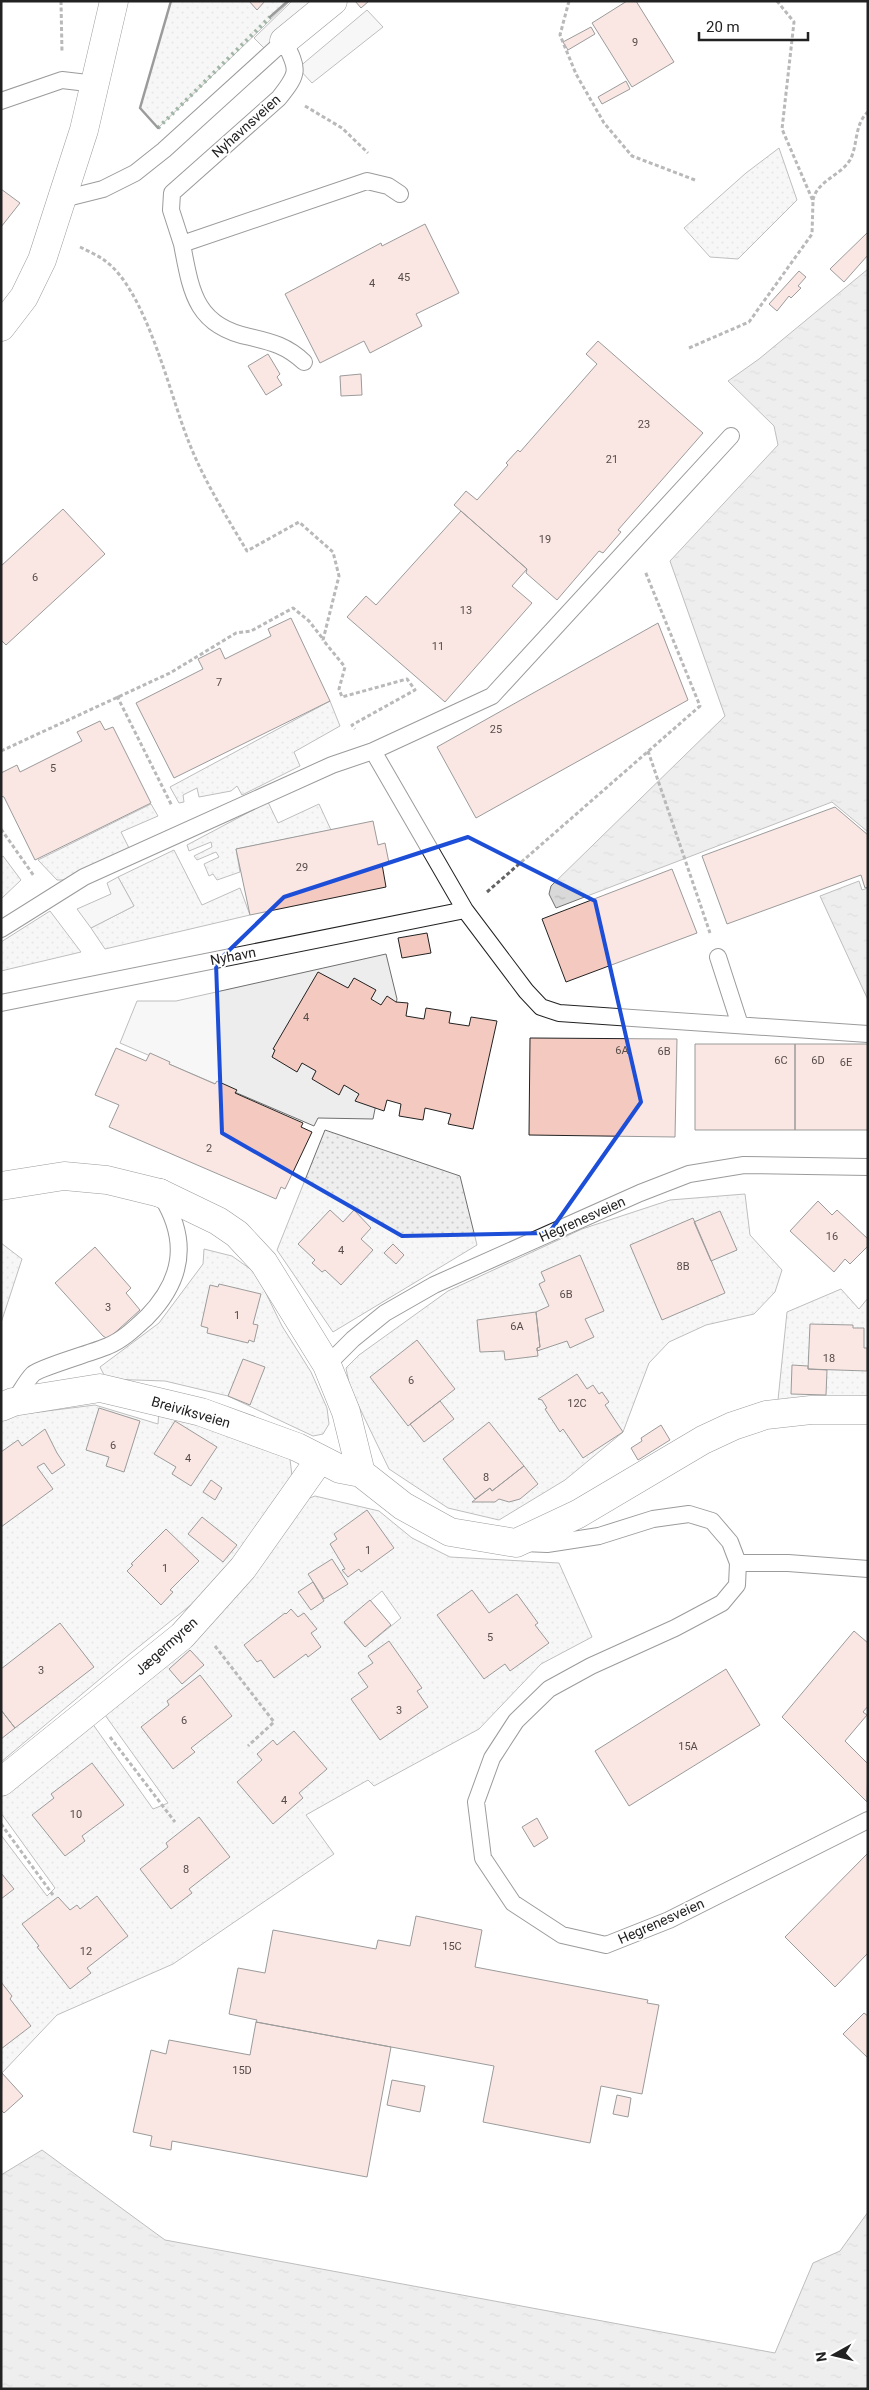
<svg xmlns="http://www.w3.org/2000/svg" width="869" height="2390" font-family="Roboto,sans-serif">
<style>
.grass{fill:url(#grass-dots);stroke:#6f6f6f;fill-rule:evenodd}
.parking{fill:#ededed;stroke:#6f6f6f}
.water{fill:url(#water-ripples);stroke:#6f6f6f}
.building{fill:#f3c9c0;stroke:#222}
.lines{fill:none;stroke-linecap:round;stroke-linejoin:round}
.lane-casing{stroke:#222;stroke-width:18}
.street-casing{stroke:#222;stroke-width:29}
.secondary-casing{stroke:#222;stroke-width:29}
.path{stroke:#646464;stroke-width:3;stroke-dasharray:4 2.5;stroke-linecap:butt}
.lane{stroke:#fff;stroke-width:16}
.street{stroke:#fff;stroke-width:28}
.secondary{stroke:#fff;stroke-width:28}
.hedge{stroke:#2f5e38;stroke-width:4;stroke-dasharray:2.5 4;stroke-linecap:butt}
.wall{stroke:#222;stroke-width:2.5}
.marked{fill:none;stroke:#1d4ed8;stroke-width:4;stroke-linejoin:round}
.labels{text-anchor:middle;stroke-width:4;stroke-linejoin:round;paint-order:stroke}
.number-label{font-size:11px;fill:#564c4a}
.street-label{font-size:14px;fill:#222;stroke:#fff}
</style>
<defs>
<pattern id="grass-dots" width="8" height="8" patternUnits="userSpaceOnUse" patternTransform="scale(1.25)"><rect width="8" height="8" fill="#eee"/><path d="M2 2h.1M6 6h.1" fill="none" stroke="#ccc" stroke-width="1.8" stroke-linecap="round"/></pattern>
<pattern id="water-ripples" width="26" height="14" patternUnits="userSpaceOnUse" patternTransform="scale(1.25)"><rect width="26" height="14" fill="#d9d9d9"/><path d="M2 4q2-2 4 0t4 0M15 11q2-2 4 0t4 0" fill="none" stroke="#bababa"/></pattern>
</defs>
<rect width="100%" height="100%" fill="#fff"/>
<path class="grass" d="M171,1H290L158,128L140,108Z
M779,148L797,200L738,259L710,257L684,228L746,173Z
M330,701L340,726L294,752L300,766L242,795L237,786L231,791L199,797L197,788L183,795L184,802L179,803L170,787Z
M268,802L278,823L319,804L331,830L236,849L240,872L217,880L213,874L209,876L204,864L219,857L216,852L197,860L194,856L212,847L211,842L189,851L187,845Z
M151,804L158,816L121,832L130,850L69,880H57L38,860Z
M174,850L202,905L240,888L250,915L105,949L91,928L134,906L118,877Z
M3,856L21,880L1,899V857Z
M50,911L81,952L1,971V942Z
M325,1130L460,1176L477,1245L333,1332L277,1250Z
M745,1194L750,1235L782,1270L775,1292L754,1314L706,1325L669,1342L649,1363L623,1432L565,1480L499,1520L448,1508L389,1469L350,1388L346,1368L359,1355L448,1291L582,1229L670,1200Z
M1,1243L22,1259L1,1323Z
M204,1249L232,1256L256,1273L282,1326L311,1372L327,1408L329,1424L323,1434L313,1436L228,1396L165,1381L106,1379L100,1367L159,1323L203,1264Z
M841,1289L859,1309L868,1298V1401L778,1400L787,1312Z
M95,1405L158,1424L159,1409L290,1459L292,1476L223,1579L131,1653L1,1762V1420L7,1416Z
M315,1496L379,1511L412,1538L450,1557L559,1563L592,1637L541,1664L479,1729L374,1786L368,1780L306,1815L334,1854L173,1964L57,2015L1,2074V1835L47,1896L55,1888L1,1813V1794L92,1723L153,1809L168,1803L105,1715L299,1502ZM382,1591L401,1618L365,1647L344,1623Z"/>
<path class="parking" d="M292,1H314L264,48L254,38Z
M367,10L383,27L312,83L298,68Z
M118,877L134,906L91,928L77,909L111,894L107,883Z
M386,954L397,999L373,1119L318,1118L314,1126L120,1043L137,1001H176Z"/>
<path class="water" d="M868,269V832L832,802L556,908L549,894L551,886L725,716L670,561L778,445L774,426L728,381L759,359Z
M859,881L862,890L868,888V1000L820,896Z
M42,2150L165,2240L775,2353L813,2263L840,2251L868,2212V2389H1V2175Z"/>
<path class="building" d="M249,1H265L257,10Z
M355,1H369L361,8Z
M627,1H636L674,62L632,87L592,23Z
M591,27L595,34L568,50L563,42Z
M626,81L630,89L602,104L598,97Z
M1,189L20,203L1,227Z
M425,224L459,293L416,314L422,326L370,353L364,341L320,363L285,294L381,243L382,246Z
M868,232V255L844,282L830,269Z
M799,271L806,277L798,286L801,288L791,298L789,296L777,311L769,304Z
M598,341L703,433L618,530L621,532L603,553L599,551L557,600L526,573L527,569L454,505L466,491L477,500L508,465L506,463L518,450L520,452L597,364L586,354Z
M268,354L280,374L277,377L282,385L266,395L248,366Z
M361,374L362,395L341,396L340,376Z
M63,509L105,554L6,645L1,640V566Z
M461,511L527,569L512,586L532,603L445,702L347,617L366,596L376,605Z
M291,618L330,701L174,778L136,703L203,669L198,659L220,648L225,659L271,636L268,629Z
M658,623L688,700L476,818L437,747Z
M100,721L105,730L113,727L151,803L35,860L4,797L1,796V773L17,765L20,772L82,741L77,732Z
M835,807L868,835V887L865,888L861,875L727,924L702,856Z
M373,821L378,845L385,843L389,863L382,864L386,887L250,915L236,849Z
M672,869L697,933L566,982L542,919Z
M427,933L431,953L402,958L398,938Z
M318,972L348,988L354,978L376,990L371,999L381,1005L387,996L396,1002L408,1003L406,1016L424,1019L426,1008L451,1012L449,1023L469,1026L471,1017L497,1021L473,1129L448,1124L451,1114L425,1108L423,1120L399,1116L401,1104L387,1100L384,1111L355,1101L359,1094L344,1085L339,1095L312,1079L316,1071L302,1063L297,1072L272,1057L275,1050L273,1049Z
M530,1038L677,1039L675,1137L529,1135Z
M695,1044H795V1130H695Z
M795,1044H868V1130H795Z
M116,1048L146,1061L150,1053L170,1062L169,1064L215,1084L217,1081L237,1090L235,1093L303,1123L301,1127L312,1132L285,1189L281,1187L276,1199L109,1127L119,1105L95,1095Z
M818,1201L832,1215L837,1210L868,1239V1246L850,1264L845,1259L834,1272L790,1231Z
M330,1210L343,1222L354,1210L371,1228L361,1239L373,1250L341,1285L325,1270L322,1272L312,1263L315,1260L298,1244Z
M720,1211L737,1250L711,1261L694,1222Z
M693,1218L725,1293L662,1320L630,1245Z
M393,1244L404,1255L396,1264L384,1253Z
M95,1247L131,1288L126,1293L140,1310L108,1339L103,1336L55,1283Z
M580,1255L604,1311L585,1319L594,1337L570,1348L567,1341L537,1351V1348L540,1347L536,1312L549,1306L539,1284L545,1281L541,1272Z
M219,1284L261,1294L253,1324L258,1325L254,1342L249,1340L248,1343L207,1333L208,1328L201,1326L210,1285L218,1287Z
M536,1312L540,1347L537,1348L538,1356L505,1360L504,1351L480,1352L477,1320Z
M810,1324L853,1325V1328H864V1348H867V1371L808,1369Z
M417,1340L455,1389L408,1426L370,1377Z
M243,1359L265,1367L250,1405L228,1396Z
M792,1365L808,1366V1369L827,1370L826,1395L791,1394Z
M577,1374L587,1389L593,1385L599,1394L602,1392L609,1402L605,1405L623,1432L583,1458L563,1429L560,1432L545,1409L547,1408L542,1400L538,1399Z
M440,1401L454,1419L424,1442L410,1424Z
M99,1408L140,1421L124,1472L106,1466L109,1457L86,1450Z
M175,1421L217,1447L191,1486L172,1474L176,1467L154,1454Z
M489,1422L524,1466L492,1491L490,1488L475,1499L443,1459Z
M661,1425L670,1440L638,1460L631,1448L642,1441L641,1438Z
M45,1429L57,1453L65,1465L52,1474L44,1463L37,1467L53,1489L1,1527V1452L18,1440L22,1446Z
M524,1466L538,1484L520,1499L509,1502L499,1499L495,1502H472L490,1488L492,1491Z
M211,1480L222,1488L215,1500L203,1492Z
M367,1510L394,1548L361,1572L359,1569L348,1577L342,1570L345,1569L330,1544L337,1539L334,1534Z
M202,1517L237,1545L223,1562L188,1534Z
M166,1529L199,1561L170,1590L173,1592L161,1605L127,1571L133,1565L131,1564Z
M332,1559L348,1584L324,1599L308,1574Z
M313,1582L324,1601L311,1610L298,1592Z
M472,1590L489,1613L517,1594L538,1623L535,1625L549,1643L510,1671L505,1664L484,1679L437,1615Z
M370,1600L391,1625L365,1647L344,1622Z
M291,1609L298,1617L304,1613L317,1629L311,1633L321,1647L308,1657L306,1654L274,1678L261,1660L257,1662L244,1645L285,1613L286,1614Z
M60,1623L94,1667L15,1728L1,1710V1669Z
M854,1631L868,1643V1706L863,1712L867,1715L845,1741L868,1764L867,1802L782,1717Z
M389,1641L422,1688L417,1691L428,1707L380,1740L351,1699L368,1687L358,1673L373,1663L368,1656Z
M190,1650L204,1665L182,1684L169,1669Z
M726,1669L760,1725L629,1806L595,1751Z
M200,1675L232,1716L191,1748L195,1752L173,1769L141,1727L169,1705L167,1701Z
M1,1710L15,1728L1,1739Z
M294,1731L327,1769L299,1793L303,1798L273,1824L237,1782L262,1760L257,1754L273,1740L277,1745Z
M92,1763L124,1805L82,1836L85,1841L65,1856L32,1815L54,1798L51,1794Z
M199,1817L230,1857L189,1889L192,1893L171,1909L140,1869L168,1847L166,1843Z
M537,1818L548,1838L534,1847L522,1827Z
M868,1853V1953L835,1987L785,1937Z
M1,1873L14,1889L1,1899Z
M97,1896L128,1936L87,1968L91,1973L70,1989L37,1947L39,1946L22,1924L58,1897L70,1910L77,1905L80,1909Z
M416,1916L482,1930L475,1967L648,2000L647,2003L659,2005L642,2094L601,2086L590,2143L483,2122L494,2066L256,2022L257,2020L229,2014L238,1968L265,1973L273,1930L376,1949L378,1940L410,1946Z
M1,1982L12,1996L10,1999L31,2026L1,2049Z
M864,2013L868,2016V2058L843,2034Z
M256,2022L391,2047L367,2177L172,2141L171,2150L150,2146L152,2136L133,2132L151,2050L166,2054L169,2040L250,2055Z
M2,2073L23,2096L4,2113L1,2110Z
M392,2080L425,2086L420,2112L387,2105Z
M617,2095L631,2098L628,2117L613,2114Z"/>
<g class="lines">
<defs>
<path id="lane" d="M1,101L62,80L96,84
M63,199L103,189L135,173L164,150L284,41C299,70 299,73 279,98L172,193L171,210L182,244L367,181L388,186L400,194
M182,244C191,291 195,326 250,337C272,342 287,346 304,362
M373,751L465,910L526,991L541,1007L559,1013L868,1034
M1,929L84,877L332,765L373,751L492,696L731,436
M718,957L740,1025
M1,1003L465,910
M327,1365L353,1339L385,1313L434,1285L640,1193L689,1174L744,1165L868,1167
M13,1402C20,1394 25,1382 33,1374C39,1368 94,1352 108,1346C123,1340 135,1328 147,1317C183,1280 189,1241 162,1197
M523,1543L547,1544L599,1536L653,1519L689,1514L712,1521L730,1542L738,1563L737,1585L722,1603L675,1628L591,1666L549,1689L516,1721L492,1758L476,1802L483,1858L513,1903L562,1935L606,1945L669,1920L868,1820
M738,1563H788L868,1569"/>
<path id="street" d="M284,41L333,1
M160,1193L218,1221L237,1234L264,1263L327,1365L346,1412L361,1473L403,1506L450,1532L516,1543L578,1514L703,1440L733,1426L766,1415L811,1410H868
M1,1407L13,1402L100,1388L201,1412L297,1447L340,1469L361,1473
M1,1782L182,1636L243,1568L320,1459"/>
<path id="secondary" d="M1,327L24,297L42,260L84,130L114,1
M1,1186L64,1176L107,1180L160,1193"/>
</defs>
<use href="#lane" class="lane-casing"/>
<use href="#street" class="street-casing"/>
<use href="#secondary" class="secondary-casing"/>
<path class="path" d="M61,1L62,53
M569,1L560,35L576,74L604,123L632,156L695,180
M305,106L342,128L368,153
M813,200C817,181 840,176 850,160C858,146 854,124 868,112
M80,247C88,251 97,255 104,260C146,289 169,392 188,440C203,479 226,516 247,551L299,522L333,552L339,576L323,640L345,667L339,689L342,697L407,679L415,690L352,725L355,729
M689,348L749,322L812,234L813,201L782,129L794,22L777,1
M117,696L172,806
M1,751L170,673L236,633L251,631L293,608L309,621L323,639
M648,751L710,933
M1,829L34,876
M487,892L700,706L645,571
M215,1646L274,1722L248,1746
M110,1737L175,1822
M1,1824L53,1895"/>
<use href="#lane" class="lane"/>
<use href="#street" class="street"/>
<use href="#secondary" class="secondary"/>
<path class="hedge" d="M158,128L270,17"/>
<path class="wall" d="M270,17L288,1
M158,128L140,108L171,1"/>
</g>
<path d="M0 0H869V2390H0ZM468,837L595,901L641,1102L549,1233L402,1236L222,1133L216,963L284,897Z" fill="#fff" fill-opacity=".55" fill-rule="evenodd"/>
<path class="marked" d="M468,837L595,901L641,1102L549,1233L402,1236L222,1133L216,963L284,897Z"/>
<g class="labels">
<g class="number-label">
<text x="635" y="46">9</text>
<text x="404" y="281">45</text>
<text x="372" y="287">4</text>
<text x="644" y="428">23</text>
<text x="612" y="463">21</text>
<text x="545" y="543">19</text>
<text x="35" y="581">6</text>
<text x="466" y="614">13</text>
<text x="438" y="650">11</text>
<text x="219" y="686">7</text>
<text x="496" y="733">25</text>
<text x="53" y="772">5</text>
<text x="302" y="871">29</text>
<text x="306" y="1021">4</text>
<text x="622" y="1054">6A</text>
<text x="664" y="1055">6B</text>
<text x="781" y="1064">6C</text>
<text x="818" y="1064">6D</text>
<text x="846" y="1066">6E</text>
<text x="209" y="1152">2</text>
<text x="832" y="1240">16</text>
<text x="341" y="1254">4</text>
<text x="683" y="1270">8B</text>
<text x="566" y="1298">6B</text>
<text x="108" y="1311">3</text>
<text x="237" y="1319">1</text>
<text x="517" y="1330">6A</text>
<text x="829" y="1362">18</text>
<text x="411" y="1384">6</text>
<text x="577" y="1407">12C</text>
<text x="113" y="1449">6</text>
<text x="188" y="1462">4</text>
<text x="486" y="1481">8</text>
<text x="368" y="1554">1</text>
<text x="165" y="1572">1</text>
<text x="490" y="1641">5</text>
<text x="41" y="1674">3</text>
<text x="399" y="1714">3</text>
<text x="184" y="1724">6</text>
<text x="688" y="1750">15A</text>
<text x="284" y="1804">4</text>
<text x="76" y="1818">10</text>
<text x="186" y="1873">8</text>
<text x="452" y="1950">15C</text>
<text x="86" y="1955">12</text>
<text x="242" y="2074">15D</text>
</g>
<g class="street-label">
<text transform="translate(246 126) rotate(-42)" y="5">Nyhavnsveien</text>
<text transform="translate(233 956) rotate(-11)" y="5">Nyhavn</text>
<text transform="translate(582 1219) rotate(-24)" y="5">Hegrenesveien</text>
<text transform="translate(191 1412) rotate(16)" y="5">Breiviksveien</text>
<text transform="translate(166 1646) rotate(-42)" y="5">Jægermyren</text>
<text transform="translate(661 1921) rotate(-24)" y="5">Hegrenesveien</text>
</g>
</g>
<rect width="869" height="2390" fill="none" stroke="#222222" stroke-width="5"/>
<g transform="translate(834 2355) rotate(262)" stroke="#ffffff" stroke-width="4" paint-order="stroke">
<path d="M0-4L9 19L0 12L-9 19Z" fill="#222222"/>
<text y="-8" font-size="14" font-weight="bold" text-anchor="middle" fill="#222222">N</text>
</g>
<path d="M699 32v8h109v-8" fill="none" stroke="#222222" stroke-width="2.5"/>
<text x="706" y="32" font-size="15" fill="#222222" stroke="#ffffff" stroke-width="4" paint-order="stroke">20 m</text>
</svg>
